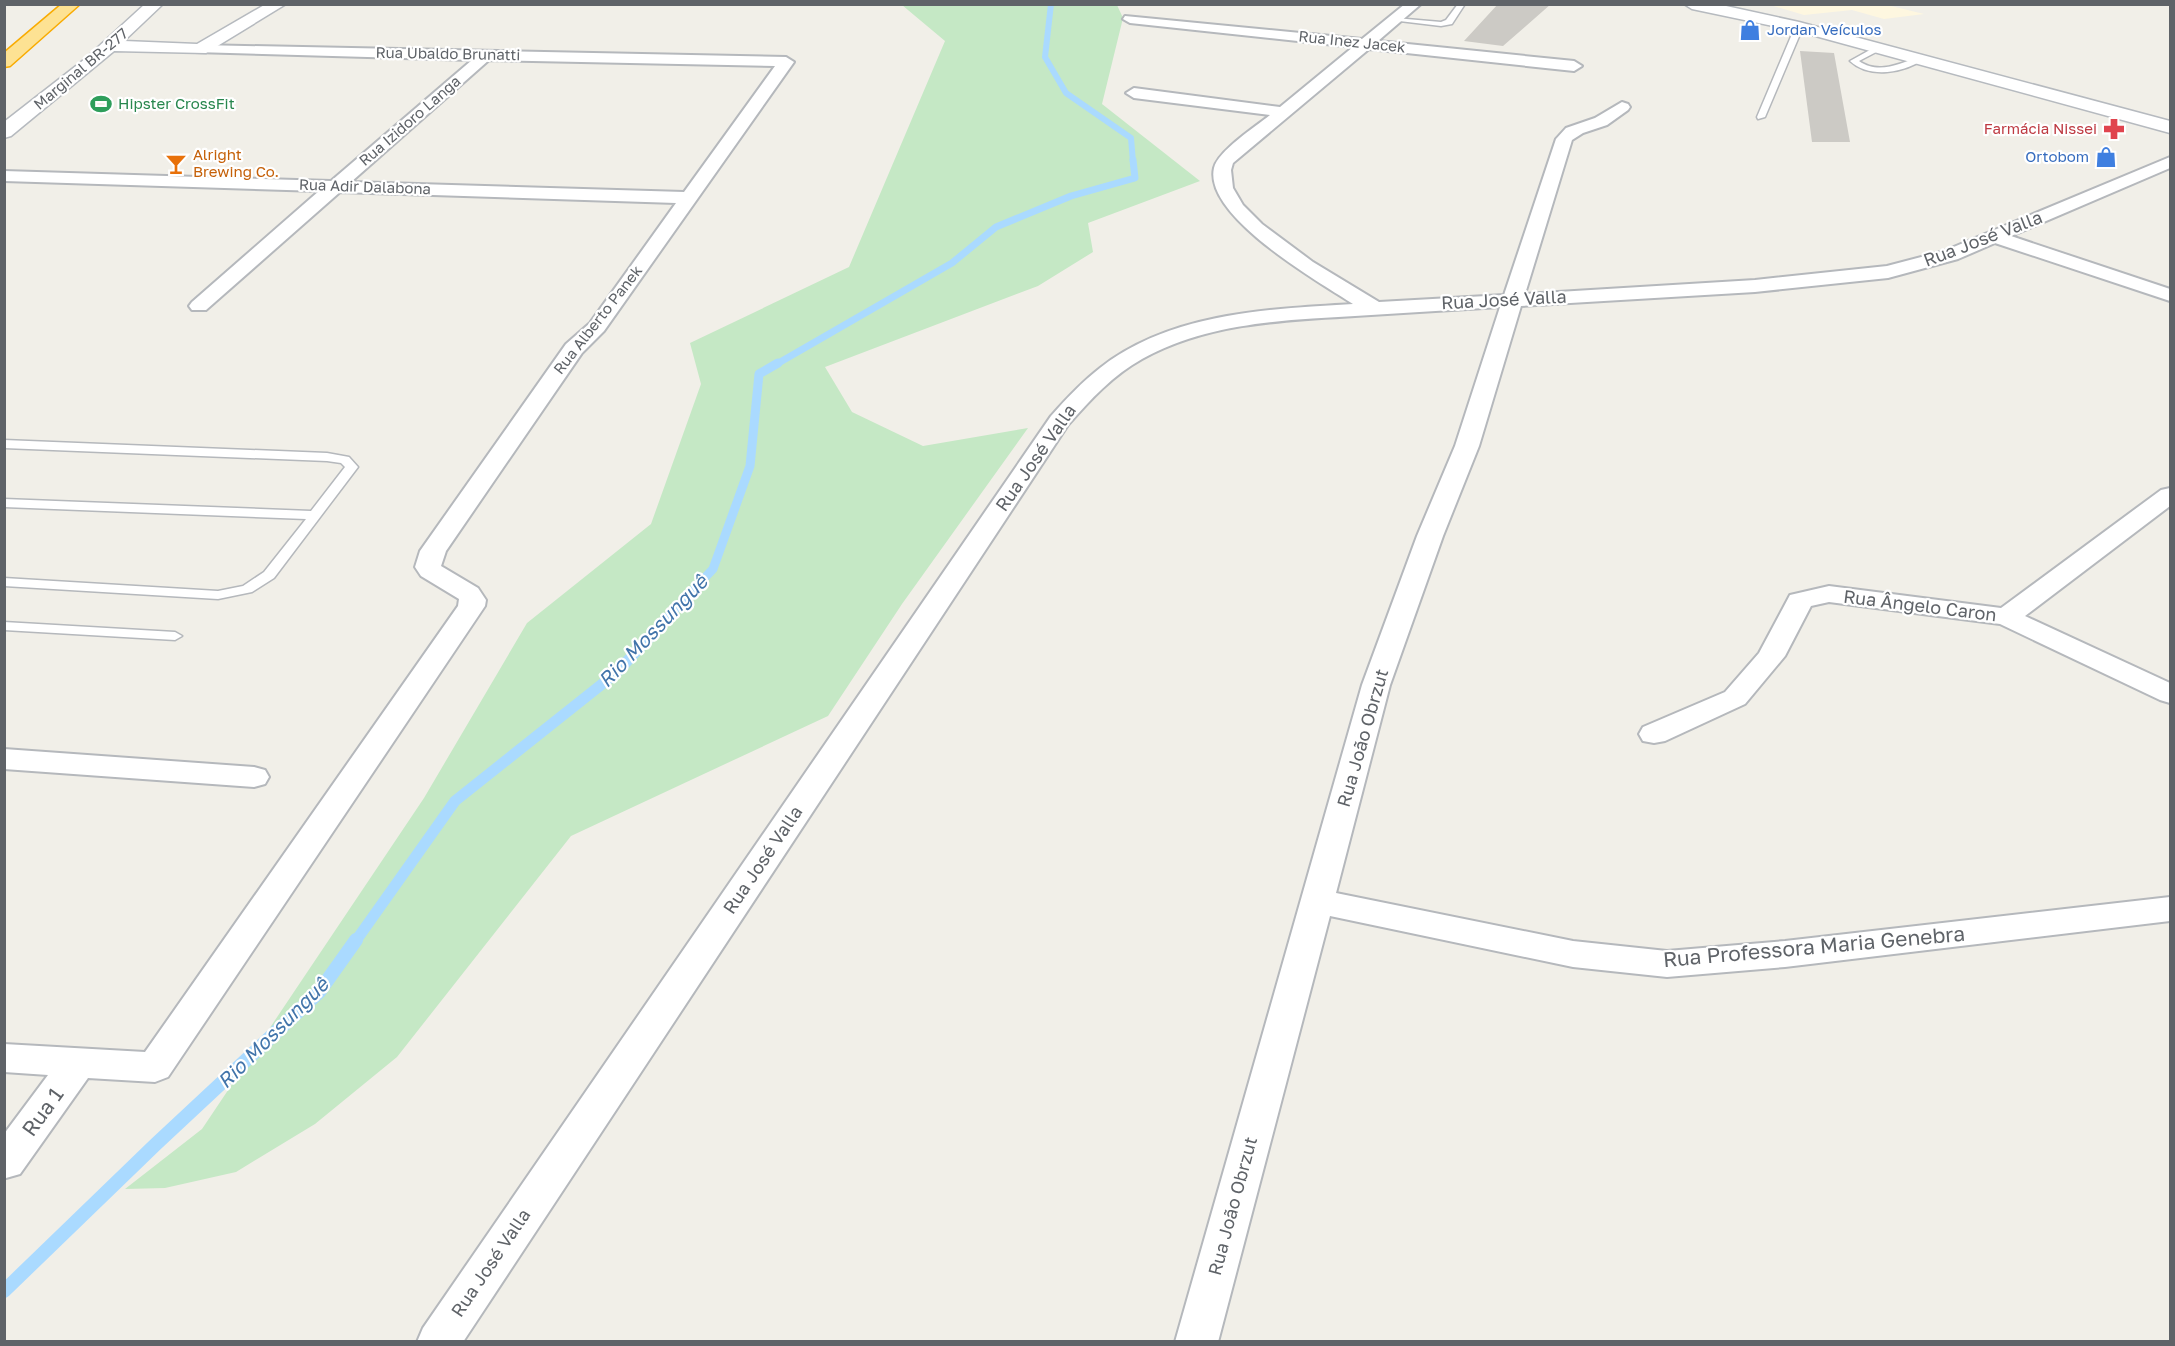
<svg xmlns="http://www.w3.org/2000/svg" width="2175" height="1346" font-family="'Golos Text',sans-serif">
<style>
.commercial{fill:#fef7e0}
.green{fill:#c5e8c5}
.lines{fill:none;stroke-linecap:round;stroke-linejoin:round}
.stream-far4{stroke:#aadaff;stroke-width:6}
.stream-far3{stroke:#aadaff;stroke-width:7}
.stream-far2{stroke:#aadaff;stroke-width:9}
.stream-far1{stroke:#aadaff;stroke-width:11}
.stream{stroke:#aadaff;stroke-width:14}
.building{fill:#cccac5}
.lane-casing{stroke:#b5b8bc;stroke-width:3}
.street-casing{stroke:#b5b8bc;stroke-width:4}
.secondary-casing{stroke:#b6babf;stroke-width:3}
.highway-casing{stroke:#f9ab00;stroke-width:3}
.lane{fill:#fff;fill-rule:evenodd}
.street{fill:#fff;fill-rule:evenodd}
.secondary{fill:#fff;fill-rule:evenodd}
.highway{fill:#fde293;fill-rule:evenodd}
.labels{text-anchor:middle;stroke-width:4.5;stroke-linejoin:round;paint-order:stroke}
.far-shop-label{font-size:15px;fill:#366cbe;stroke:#fff;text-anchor:start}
.far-street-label{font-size:15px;fill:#5f6368;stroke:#fff}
.far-leisure-label{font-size:15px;fill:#27864d;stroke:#fff;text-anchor:start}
.far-health-label{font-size:15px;fill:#be3a42;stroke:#fff;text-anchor:end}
.far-food-label{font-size:15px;fill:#c56008;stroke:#fff;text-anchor:start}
.street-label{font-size:18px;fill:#5f6368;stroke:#fff}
.water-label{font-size:20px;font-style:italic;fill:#4174aa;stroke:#fff}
.near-street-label{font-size:21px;fill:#5f6368;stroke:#fff}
</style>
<rect width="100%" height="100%" fill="#f1efe8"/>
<path class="commercial" d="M1887,5L1924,14L1884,19L1852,10L1804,15L1770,5Z"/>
<path class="green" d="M902,5H1117L1123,18L1102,104L1200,181L1088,223L1093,252L1038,286L825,367L852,412L923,446L1028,428L902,604L828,716L571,836L397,1057L315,1124L236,1172L165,1188L125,1189L202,1129L424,798L527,623L651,524L701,384L690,343L849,267L945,41Z"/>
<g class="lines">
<path class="stream-far4" d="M1051,4L1045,57L1066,93L1131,138L1133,162"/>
<path class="stream-far3" d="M775,365L952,263L996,227L1071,196L1135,178L1133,160"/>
<path class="stream-far2" d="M665,620L713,569L750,466L759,374L778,363"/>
<path class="stream-far1" d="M355,942L455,801L616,673L667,619"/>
<path class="stream" d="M4,1291L156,1144L319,992L356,940"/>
</g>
<path class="building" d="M1498,4H1551L1503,46L1464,41Z
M1800,51L1834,53L1850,142H1812Z"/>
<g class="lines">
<defs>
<path id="lane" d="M1458,4H1465L1452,24L1441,26L1391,20L1395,18L1441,22L1446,20Z
M1799,25L1803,27L1765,117L1758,119L1757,117L1795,27Z
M1877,46L1881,48L1880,50L1859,61C1879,75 1900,63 1920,57L1924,59C1904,73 1869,79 1850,61Z
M4,440L327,453L349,457L358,467L274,578L252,592L218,599L4,586V578L218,591L243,586L264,572L306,519L4,507V499L311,511L345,467L341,463L327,461L4,448Z
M4,622L175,632L182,636L175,640L4,630Z"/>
<path id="street" d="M1405,4H1421L1378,41L1574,61L1582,66L1574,71L1369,49L1233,163L1231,170L1233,188L1243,205L1262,224L1313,262L1379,302L1504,295L1556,139L1566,128L1595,118L1622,102L1628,104L1630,107L1628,110L1607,125L1583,133L1572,140L1525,294L1755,280L1887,266L1944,251L2170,157V168L2011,236L2170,289V301L1995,243L1958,259L1888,278L1755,292L1521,306L1479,446L1443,536L1390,685L1336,893L1573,941L1667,951L1785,941L2170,897V921L1785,967L1667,977L1573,967L1330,916L1218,1342H1175L1362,685L1417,536L1455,446L1500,307C1452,310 1403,313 1355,316C1283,320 1207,323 1142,359C1113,375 1090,400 1068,425L463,1342H417L423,1328L1051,416C1066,399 1082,382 1100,368C1170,313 1267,309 1353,304C1319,282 1203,216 1214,168C1218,151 1255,127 1270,115L1134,98L1126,93L1134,88L1280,107L1353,47L1130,23L1123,19L1125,16L1362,39Z
M200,45L786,57L794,62L604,331L582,353L446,551L441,566L478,588L486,600L485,606L168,1077L155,1082L88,1078L20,1174L6,1178L4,1134L48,1075L4,1072V1044L145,1052L458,606L459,599L421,576L415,567L420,551L566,344L590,323L676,203L340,192L206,310H192L189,306L192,302L319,191L4,181V171L331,181L472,60L195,52L193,49L195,46ZM489,60L775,66L684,192L351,182Z
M2170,488V506L2025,616L2170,683V703L2160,700L2000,624L1829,602L1811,606L1785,656L1745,704L1665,741L1654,743L1643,741L1639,734L1643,727L1725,692L1759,653L1790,595L1829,586L2001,608L2161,490Z
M4,749L254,767L265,770L269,777L265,784L254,787L4,769Z"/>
<path id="secondary" d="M145,4H163L124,41L197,44L266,4H286L206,53L114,51L11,136L4,138V122L85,59Z
M1684,4H1717L1799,22L2170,121V133L1797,31L1692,9Z"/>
<path id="highway" d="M62,4H80L10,66L4,67V53Z"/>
</defs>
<use href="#lane" class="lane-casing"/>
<use href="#street" class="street-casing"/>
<use href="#secondary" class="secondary-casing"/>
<use href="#highway" class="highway-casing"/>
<use href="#lane" class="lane"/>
<use href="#street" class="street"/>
<use href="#secondary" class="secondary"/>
<use href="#highway" class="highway"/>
</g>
<defs>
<symbol id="shop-bare" viewBox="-9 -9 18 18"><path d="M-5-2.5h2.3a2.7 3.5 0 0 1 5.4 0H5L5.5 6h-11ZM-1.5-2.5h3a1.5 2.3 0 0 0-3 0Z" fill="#3f7fe0" stroke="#fff" stroke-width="2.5" paint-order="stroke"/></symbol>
<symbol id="stadium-bare" viewBox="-9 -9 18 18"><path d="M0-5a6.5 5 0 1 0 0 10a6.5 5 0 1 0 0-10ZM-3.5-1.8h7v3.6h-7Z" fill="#2e9e5b" stroke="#fff" stroke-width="2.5" paint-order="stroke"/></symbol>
<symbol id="pharmacy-bare" viewBox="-9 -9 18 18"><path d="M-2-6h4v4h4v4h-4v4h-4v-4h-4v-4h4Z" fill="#e0444e" stroke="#fff" stroke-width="2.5" paint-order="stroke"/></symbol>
<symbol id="bar-bare" viewBox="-9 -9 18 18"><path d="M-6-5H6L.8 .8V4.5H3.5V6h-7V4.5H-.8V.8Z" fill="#e8710a" stroke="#fff" stroke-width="2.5" paint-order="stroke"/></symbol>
</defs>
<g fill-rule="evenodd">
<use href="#shop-bare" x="1735" y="15" width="30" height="30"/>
<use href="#stadium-bare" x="86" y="89" width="30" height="30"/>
<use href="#pharmacy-bare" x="2099" y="114" width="30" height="30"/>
<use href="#shop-bare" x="2091" y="142" width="30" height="30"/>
<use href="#bar-bare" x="161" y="149" width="30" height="30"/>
</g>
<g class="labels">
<g class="far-shop-label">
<text x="1767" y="35">Jordan Veículos</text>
<text x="2089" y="162" text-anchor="end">Ortobom</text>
</g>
<g class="far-street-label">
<text transform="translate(1352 42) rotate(6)" y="5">Rua Inez Jacek</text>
<text transform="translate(448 54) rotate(1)" y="5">Rua Ubaldo Brunatti</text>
<text transform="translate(81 69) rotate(-40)" y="5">Marginal BR-277</text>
<text transform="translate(410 121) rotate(-41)" y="5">Rua Izidoro Langa</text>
<text transform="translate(365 187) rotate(2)" y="5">Rua Adir Dalabona</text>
<text transform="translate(598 320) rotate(-52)" y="5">Rua Alberto Panek</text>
</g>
<g class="far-leisure-label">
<text x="118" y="109">Hipster CrossFit</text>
</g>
<g class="far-health-label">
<text x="2097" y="134">Farmácia Nissei</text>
</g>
<g class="far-food-label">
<text x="193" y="160">Alright<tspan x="193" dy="17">Brewing Co.</tspan></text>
</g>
<g class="street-label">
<text transform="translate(1983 239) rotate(-21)" y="6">Rua José Valla</text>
<text transform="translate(1504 300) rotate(-3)" y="6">Rua José Valla</text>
<text transform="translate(1036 458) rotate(-55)" y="6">Rua José Valla</text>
<text transform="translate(1920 606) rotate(7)" y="6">Rua Ângelo Caron</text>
<text transform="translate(1363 738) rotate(-74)" y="6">Rua João Obrzut</text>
<text transform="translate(763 860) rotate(-56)" y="6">Rua José Valla</text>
<text transform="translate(1233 1206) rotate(-75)" y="6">Rua João Obrzut</text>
<text transform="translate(491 1263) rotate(-56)" y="6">Rua José Valla</text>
</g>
<g class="water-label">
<text transform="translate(653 631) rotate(-46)" y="7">Rio Mossunguê</text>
<text transform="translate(273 1033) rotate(-45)" y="7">Rio Mossunguê</text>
</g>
<g class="near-street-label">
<text transform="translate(1814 947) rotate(-5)" y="7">Rua Professora Maria Genebra</text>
<text transform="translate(43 1112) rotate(-54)" y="7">Rua 1</text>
</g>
</g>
<rect width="2175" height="1346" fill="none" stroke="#5f6368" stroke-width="12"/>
</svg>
